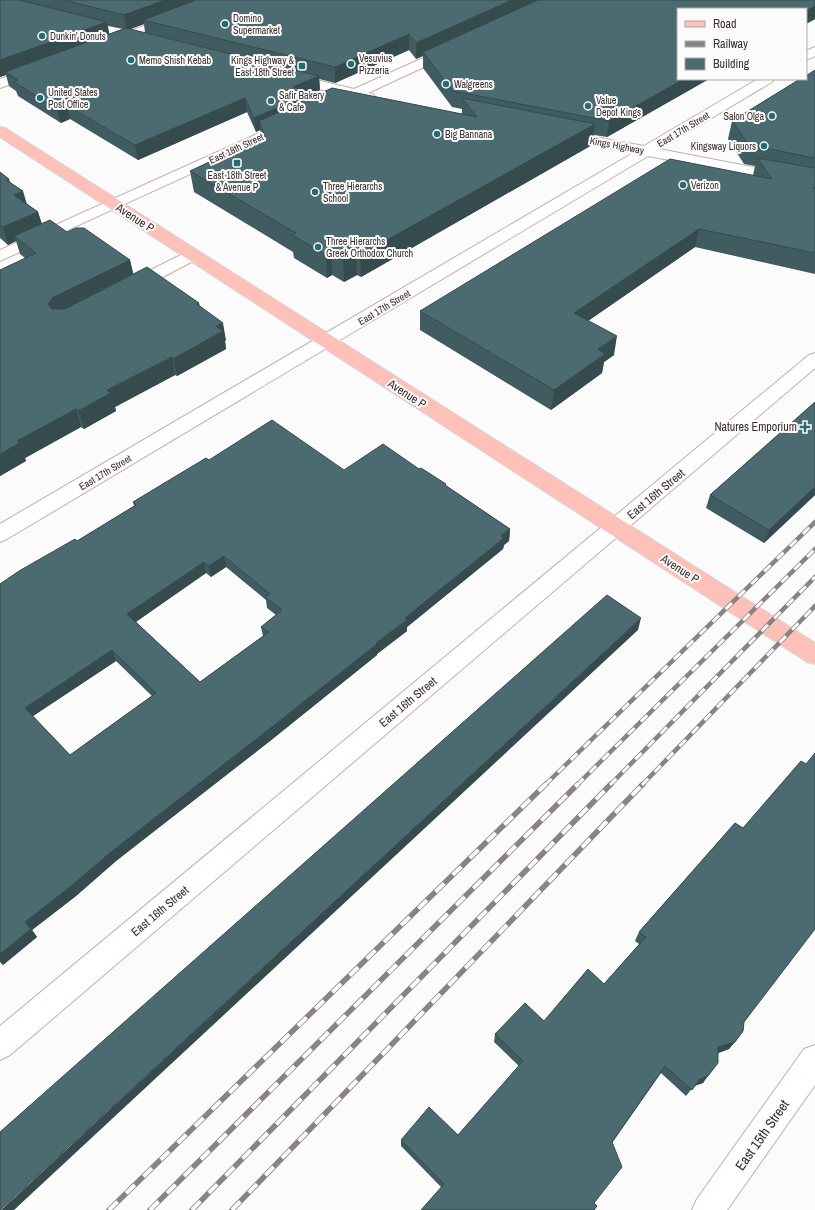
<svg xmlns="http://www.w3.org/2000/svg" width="815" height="1210" font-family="'Archivo Narrow',sans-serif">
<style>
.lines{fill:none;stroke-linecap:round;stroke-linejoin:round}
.minor-casing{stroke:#cbaca7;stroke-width:2}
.major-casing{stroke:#d8d5d5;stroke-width:2}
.minor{fill:#fff;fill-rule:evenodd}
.major{fill:#fdc1b9;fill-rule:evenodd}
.rail-far1-casing{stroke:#8a8381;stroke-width:4.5}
.rail-casing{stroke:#8a8381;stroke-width:5.5}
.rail-far1{stroke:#fbfbfb;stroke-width:3;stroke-dasharray:9;stroke-linecap:butt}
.rail{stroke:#fbfbfb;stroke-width:4;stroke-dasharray:12;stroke-linecap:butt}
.wall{fill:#415c60;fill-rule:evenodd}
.shaded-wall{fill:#354b4e}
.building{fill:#4c6b70;stroke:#354b4e;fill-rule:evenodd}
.poi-dot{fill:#226c76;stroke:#fbfbfb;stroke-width:1.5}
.labels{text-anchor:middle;stroke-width:4;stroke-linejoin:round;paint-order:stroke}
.far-poi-label{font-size:10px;fill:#3a2e2c;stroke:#fbfbfb;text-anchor:start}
.far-street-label{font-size:10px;fill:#3a2e2c;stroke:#fbfbfb}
.street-label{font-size:12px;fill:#3a2e2c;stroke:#fbfbfb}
.poi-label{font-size:12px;fill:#3a2e2c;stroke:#fbfbfb;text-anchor:end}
.near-street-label{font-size:14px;fill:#3a2e2c;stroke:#fbfbfb}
</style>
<rect width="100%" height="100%" fill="#fbfbfb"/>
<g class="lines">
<defs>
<path id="minor" d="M213,0H230L228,2L117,45H109L107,42L109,39Z
M450,46L454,47L456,50L454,53L368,93L373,94L375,97L373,100C367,101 362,98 356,98C351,99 349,101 343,100L341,97L343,95L286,81L284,78L286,75L291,74L354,89Z
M815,47V56L806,60V51Z
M35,67L40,68L41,71L40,74L0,88V79Z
M758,79H774L772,82L659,149L815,179V187L648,156L7,539L0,542V524L633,153L558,138L556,135L558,132L563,131L644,146Z
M288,120L293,121L295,124L293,127L0,261V250Z
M193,250L199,252L201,255L199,258L136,291L130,292L124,291L122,287L124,283L187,252Z
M815,353V368L10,1055L0,1060V1026L809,355Z
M815,1045V1085L727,1210H692L697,1199L804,1049Z"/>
<path id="major" d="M0,127L5,128L815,643V664L807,662L0,137Z"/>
</defs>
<use href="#minor" class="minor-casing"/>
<use href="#major" class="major-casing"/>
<use href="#minor" class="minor"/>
<use href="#major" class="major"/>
<defs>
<path id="rail-far1" d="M545,785L815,522
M577,785L815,549
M610,785L815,577
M642,785L815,606"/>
<path id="rail" d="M109,1210L546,784
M150,1210L578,784
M192,1210L611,784
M232,1210L643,784"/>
</defs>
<use href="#rail-far1" class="rail-far1-casing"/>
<use href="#rail" class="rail-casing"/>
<use href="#rail-far1" class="rail-far1"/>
<use href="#rail" class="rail"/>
</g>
<path class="wall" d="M0,0H815V19L806,24V9L678,79H709L607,137L594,135L592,145L361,277L357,275L344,282L332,275L327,278L294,258L293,252L194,192L190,171L261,138L260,130L256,132L247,112L138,160L70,119L61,123L18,96L16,91L9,86L6,75L0,77ZM144,24L145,33L131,29ZM107,26H108L123,29L109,34ZM409,50L416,59L423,56V68L452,107L462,109V114L313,97V93L320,90L319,79L335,83Z
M815,70V274L695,247L588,321L614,355L604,362L602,373L551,410L420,330V311L753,175L755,166L744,164L728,139L732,121Z
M0,172L11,183L26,203L38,212L42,224L67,232L130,260L133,274L199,303L200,306L226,340L225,341L226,349L177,376L175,375L115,407L116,411L84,429L81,427L25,458L26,461L0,476L25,258L20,254L16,241L8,245L0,238Z
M815,402V495L764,543L706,508L710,495Z
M209,460L344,470L419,469L446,486L510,529L509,541L504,545L503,549L407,627V631L377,654V655L270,741L116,861L76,896L32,930L37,937L3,965L0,584L77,541L134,506L133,502ZM226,567L266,600L267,608L276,615L261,627L263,636L200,682L136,622L206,573L211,577ZM116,661L152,696L70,755L33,716Z
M735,823L744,1022L743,1031L729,1049L718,1053L703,1083L694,1086L686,1096L661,1073L612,1143L594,1203L441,1187L401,1146V1140L458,1135L519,1066L494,1042L495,1034L544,1021L604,984L639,944L635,941L639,932Z"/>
<path class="shaded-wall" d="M165,0H209L143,20L144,24L127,30L124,15Z
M512,0H544L423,52V56L416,59V43Z
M815,6V19L806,24V11Z
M107,22L110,37L5,72L6,75L0,77V60Z
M409,34V50L335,83V67Z
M319,76L320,90L313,93L314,106L259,121L260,130L256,132L254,118L293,87Z
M684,79H709L607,137L609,121Z
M245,98L247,112L138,160L135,145Z
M66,105L70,119L61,123L57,109Z
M595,124L592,145L361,277L360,255Z
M9,179L14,194L23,191L28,208L19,212L6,180Z
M38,212L43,229L14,236L16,241L8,245L3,227Z
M699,229L695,247L572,332L574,313Z
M331,253L332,275L327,278L326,255Z
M356,253L357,275L344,282L343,260Z
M130,260L134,277L57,316L48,304L52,298Z
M223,323L226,340L225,341L226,349L177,376L173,359L216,326Z
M617,336L614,355L604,362L602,373L551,410L554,390L598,349Z
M172,357L175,375L115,407L116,411L84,429L78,411L107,390Z
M76,409L81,427L25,458L26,461L0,476V454L17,441Z
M815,487V495L764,543L769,530Z
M510,529L509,541L504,545L503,549L407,627V631L377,654V655L270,741L116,861L76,896L32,930L37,937L3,965L0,962V954L25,922L111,852L376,643Z
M224,556L226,567L211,577L209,566Z
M204,562L206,573L131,625L127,614Z
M641,618L638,630L14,1210H1Z
M112,650L116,661L30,718L25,708Z
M735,1042L729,1049L713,1055L718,1047Z
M708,1076L703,1083L694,1086L700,1079Z"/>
<path class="building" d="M0,0H19L107,22L0,60Z
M63,0H165L124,15Z
M196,0H512L416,43L409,34L335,67L143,20Z
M538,0H815V6L806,11V9H678V79H684L609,121L453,91L423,52Z
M126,28L319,76L293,87L313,92L254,118L245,98L135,145L66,105L57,109L14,82L18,80L5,72Z
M815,70V158L749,145L732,121L800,79H806V76Z
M332,88L477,117L462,98L595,124L360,255L356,253L343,260L331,253L326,255L292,235L296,233L190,171L265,136L259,121Z
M757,158L815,168V188H813L815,189V253L699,229L574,313L617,336L598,349L605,354L554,390L420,311L670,159L772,179Z
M0,172L9,179L6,180L23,191L14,195L38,212L3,227L0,225Z
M50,220L67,232L76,228H84L130,260L52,298L48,304L52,309H65L147,267L199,303L197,304L223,323L216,326L223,331L173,359L172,357L107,390L111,393L78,411L76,409L17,441L20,443L0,454V270L36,253L14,236Z
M815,402V487L769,530L710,495Z
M272,420L344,470L383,444L419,469L421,468L446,484L445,485L510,529L501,536L504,538L405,618L407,620L376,643L377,644L268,730L111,852L70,887L25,922L31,929L0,954V584L19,571L75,539L77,541L136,505L133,502L166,482L206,458L209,460ZM224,556L270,594L265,597L282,610L261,627L269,632L200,682L127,614L204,562L209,566ZM112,650L156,693L70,755L25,708Z
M607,595L641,618L253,977L0,1210V1132Z
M815,753V929L744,1022L743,1031L735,1042L718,1047V1063L708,1076L700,1079L692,1090L665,1066L612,1142L622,1167L594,1203L597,1206L594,1210H421L444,1184L401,1140L429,1107L458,1135L523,1061L495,1034L525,1003L544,1021L588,969L604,984L646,937L639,932L735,823L743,828L801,761L806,764Z"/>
<g class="poi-dot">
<circle cx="225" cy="24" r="4"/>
<circle cx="42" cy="36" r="4"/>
<circle cx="131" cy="60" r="4"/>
<circle cx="351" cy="64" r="4"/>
<rect x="298" y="62" width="8" height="8" rx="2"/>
<circle cx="446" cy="84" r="4"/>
<circle cx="40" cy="98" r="4"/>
<circle cx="271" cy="101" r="4"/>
<circle cx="588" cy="106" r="4"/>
<circle cx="772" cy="116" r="4"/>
<circle cx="437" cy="134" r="4"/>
<circle cx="764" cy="146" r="4"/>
<rect x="233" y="159" width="8" height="8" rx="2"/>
<circle cx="683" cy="185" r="4"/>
<circle cx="315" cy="192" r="4"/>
<circle cx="318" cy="247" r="4"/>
<path d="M803 421h4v4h4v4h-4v4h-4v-4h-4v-4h4z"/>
</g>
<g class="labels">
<g class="far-poi-label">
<text x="233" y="22">Domino<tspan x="233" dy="12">Supermarket</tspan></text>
<text x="50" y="40">Dunkin' Donuts</text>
<text x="359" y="62">Vesuvius<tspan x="359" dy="12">Pizzeria</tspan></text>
<text x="139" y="64">Memo Shish Kebab</text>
<text x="294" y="64" text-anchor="end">Kings Highway &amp;<tspan x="294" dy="12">East 18th Street</tspan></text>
<text x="454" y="88">Walgreens</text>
<text x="48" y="96">United States<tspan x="48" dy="12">Post Office</tspan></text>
<text x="279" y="99">Safir Bakery<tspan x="279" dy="12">&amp; Cafe</tspan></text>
<text x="596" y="104">Value<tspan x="596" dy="12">Depot Kings</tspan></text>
<text x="764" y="120" text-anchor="end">Salon Olga</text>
<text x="445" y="138">Big Bannana</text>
<text x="756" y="150" text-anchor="end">Kingsway Liquors</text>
<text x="237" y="179" text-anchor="middle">East 18th Street<tspan x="237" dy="12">&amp; Avenue P</tspan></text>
<text x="691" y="189">Verizon</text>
<text x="323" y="190">Three Hierarchs<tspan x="323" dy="12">School</tspan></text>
<text x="326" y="245">Three Hierarchs<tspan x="326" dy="12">Greek Orthodox Church</tspan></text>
</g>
<g class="far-street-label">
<text transform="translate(683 129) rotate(-31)" y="4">East 17th Street</text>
<text transform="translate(617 145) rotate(11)" y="4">Kings Highway</text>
<text transform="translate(236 148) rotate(-25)" y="4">East 18th Street</text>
<text transform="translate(384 307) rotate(-31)" y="4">East 17th Street</text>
<text transform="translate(105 472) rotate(-31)" y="4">East 17th Street</text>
</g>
<g class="street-label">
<text transform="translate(135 218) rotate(33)" y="4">Avenue P</text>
<text transform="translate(407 394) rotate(33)" y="4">Avenue P</text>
<text transform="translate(656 494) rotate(-40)" y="4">East 16th Street</text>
<text transform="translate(680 569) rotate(33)" y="4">Avenue P</text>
<text transform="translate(408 702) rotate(-40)" y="4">East 16th Street</text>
<text transform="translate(160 911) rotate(-40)" y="4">East 16th Street</text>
</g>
<g class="poi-label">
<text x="797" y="431">Natures Emporium</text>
</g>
<g class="near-street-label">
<text transform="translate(762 1135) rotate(-55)" y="5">East 15th Street</text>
</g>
</g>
<rect x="677" y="8" width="130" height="72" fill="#fbfbfb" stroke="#aea9a8"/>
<rect x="685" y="21" width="20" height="6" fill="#fdc1b9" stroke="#aea9a8"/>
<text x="713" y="28" font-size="12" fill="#3a2e2c">Road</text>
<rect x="685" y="41" width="20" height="6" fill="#8a8381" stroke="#aea9a8"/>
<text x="713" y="48" font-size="12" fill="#3a2e2c">Railway</text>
<rect x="685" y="58" width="20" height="12" fill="#4c6b70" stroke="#aea9a8"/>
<text x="713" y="68" font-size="12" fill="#3a2e2c">Building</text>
</svg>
